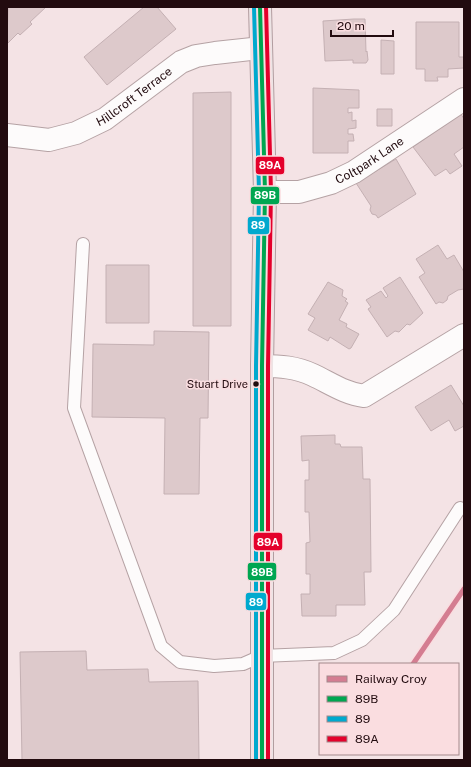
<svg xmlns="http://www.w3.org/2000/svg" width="471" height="767" font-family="'Public Sans',sans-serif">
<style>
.building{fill:#ddc9cb;stroke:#c4b0b3}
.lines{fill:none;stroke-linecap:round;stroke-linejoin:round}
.lane-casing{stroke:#b5a2a4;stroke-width:14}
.street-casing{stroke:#b5a2a4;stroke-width:24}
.primary-casing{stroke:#b29da0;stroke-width:24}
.lane{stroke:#fdfbfb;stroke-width:12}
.street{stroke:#fdfbfb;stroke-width:22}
.primary{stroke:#ede4e5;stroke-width:22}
.bus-1-casing{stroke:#fadde0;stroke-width:7}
.bus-2-casing{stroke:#fadde0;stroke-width:7}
.bus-3-casing{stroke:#fadde0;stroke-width:7}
.bus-1{stroke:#00a651;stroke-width:4}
.bus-2{stroke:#00a9ce;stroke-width:4}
.bus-3{stroke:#e4002b;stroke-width:4}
.rail-1-casing{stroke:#fadde0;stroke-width:8}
.rail-1{stroke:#d47d91;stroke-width:5}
.bus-dot{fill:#220b0f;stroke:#fadde0;stroke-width:1.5}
.labels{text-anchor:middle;stroke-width:3;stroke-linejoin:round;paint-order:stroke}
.bus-label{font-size:11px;fill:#220b0f;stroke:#fadde0;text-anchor:end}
.street-label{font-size:12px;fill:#220b0f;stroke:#fadde0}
.line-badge{stroke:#fadde0;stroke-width:1.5}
.badge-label{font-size:11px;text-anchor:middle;font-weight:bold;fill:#fff}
</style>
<rect width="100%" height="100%" fill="#f4e3e5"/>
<path class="building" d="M8,7H46L30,22L32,24L20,35L18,33L7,44Z
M144,7H157L176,29L107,85L84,57Z
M354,19H365L366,52L367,51L368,60L366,63H353V60L325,61L323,21Z
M416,22H459V57H464V68L448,69V77H437L438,81H425V69H416Z
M381,40L394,41V74H381Z
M313,88L359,90V108H348V113L352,112V121L356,120V128L348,129V134H353L354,141H348V153H313Z
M231,92V326H193V93Z
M377,109H392V126H377Z
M461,114L464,119V147L454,154L462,166L450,174L446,169L435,176L413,147Z
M396,159L416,194L378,218L376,215L372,214L370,210L371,206L356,183Z
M438,245L447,259L454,255L464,272V289L458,290L448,296L447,300L443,303L439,302L436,304L419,277L425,273L416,259Z
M106,265H149V323H106Z
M400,277L423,313L410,325L407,324L399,332L395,331L387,337L368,309L371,307L366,300L381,291L386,298L388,296L383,288Z
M328,282L343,290L342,296L347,299L345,301L348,303L339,320L347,324L346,327L359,334L351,348L349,349L330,337L328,341L308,330L315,318L308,314Z
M154,331L209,332L208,418H200L199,494H164L165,418L92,417L93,344L154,345Z
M451,385L464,406V426L455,431L449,420L431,431L415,407Z
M335,435V444H340L341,447H362L363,479H370L371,572H364L365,605H336V616H302L301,594H310V574H306V543L310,542L309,512H305V480H309V460L302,461L301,436Z
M86,651L87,670L148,669L149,682L198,681L199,760H22L20,652Z"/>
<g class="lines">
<defs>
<path id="lane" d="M83,244L74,408L161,646L180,662L214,666L243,664L261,656L334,653L362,640L394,610L460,508"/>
<g id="street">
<path id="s1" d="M7,135L49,140L76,133L105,119L181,62L196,56L215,53L261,48"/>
<path id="s2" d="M265,192H299L331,183L354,172L464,99"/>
<path d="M262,366C280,366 296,367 313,375C330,383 346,394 364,396L464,335"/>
</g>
<path id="primary" d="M260,7L265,192L262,366V760"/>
</defs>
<use href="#lane" class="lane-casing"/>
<use href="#street" class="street-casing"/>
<use href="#primary" class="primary-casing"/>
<use href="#lane" class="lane"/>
<use href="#street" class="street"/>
<use href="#primary" class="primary"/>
<defs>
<path id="bus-1" d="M260,7L265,192L262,366V760"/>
<path id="bus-2" d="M254,7L259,192L256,366V760"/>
<path id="bus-3" d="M266,7L271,192L268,366V760"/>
</defs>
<use href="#bus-1" class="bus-1-casing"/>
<use href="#bus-2" class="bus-2-casing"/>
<use href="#bus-3" class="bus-3-casing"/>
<use href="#bus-1" class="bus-1"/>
<use href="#bus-2" class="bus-2"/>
<use href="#bus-3" class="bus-3"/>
<defs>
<path id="rail-1" d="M413,664L464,589"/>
</defs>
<use href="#rail-1" class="rail-1-casing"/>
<use href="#rail-1" class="rail-1"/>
</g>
<circle class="bus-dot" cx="256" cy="384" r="3.5"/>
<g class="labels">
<g class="bus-label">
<text x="248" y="388">Stuart Drive</text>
</g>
<g class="street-label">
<text dy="4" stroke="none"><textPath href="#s1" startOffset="139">Hillcroft Terrace</textPath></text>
<text dy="4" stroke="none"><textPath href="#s2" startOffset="112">Coltpark Lane</textPath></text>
</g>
</g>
<g class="line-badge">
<rect x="255" y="156" width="30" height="19" rx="4" fill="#e4002b"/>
<rect x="250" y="186" width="30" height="19" rx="4" fill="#00a651"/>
<rect x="247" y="216" width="23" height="19" rx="4" fill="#00a9ce"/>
<rect x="253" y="532" width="30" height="19" rx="4" fill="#e4002b"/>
<rect x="247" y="562" width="30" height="19" rx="4" fill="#00a651"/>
<rect x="245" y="592" width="22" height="19" rx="4" fill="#00a9ce"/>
</g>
<g class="badge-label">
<text x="270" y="169">89A</text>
<text x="265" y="199">89B</text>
<text x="258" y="229">89</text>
<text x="268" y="546">89A</text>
<text x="262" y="576">89B</text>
<text x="256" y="606">89</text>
</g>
<rect width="471" height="767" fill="none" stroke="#220b0f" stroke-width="16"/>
<rect x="319" y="663" width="140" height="92" fill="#fadde0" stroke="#a4898c"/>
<rect x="327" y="676" width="20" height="6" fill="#d47d91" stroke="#a4898c"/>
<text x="355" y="683" font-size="12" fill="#220b0f">Railway Croy</text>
<rect x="327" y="696" width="20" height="6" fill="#00a651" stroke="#a4898c"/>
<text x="355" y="703" font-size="12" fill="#220b0f">89B</text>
<rect x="327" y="716" width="20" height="6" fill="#00a9ce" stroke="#a4898c"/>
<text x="355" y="723" font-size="12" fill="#220b0f">89</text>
<rect x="327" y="736" width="20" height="6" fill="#e4002b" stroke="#a4898c"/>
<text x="355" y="743" font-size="12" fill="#220b0f">89A</text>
<path d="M331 30v6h62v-6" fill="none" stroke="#220b0f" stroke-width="2"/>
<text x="337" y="30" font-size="12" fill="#220b0f" stroke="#fadde0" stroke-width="3" paint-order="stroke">20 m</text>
</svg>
